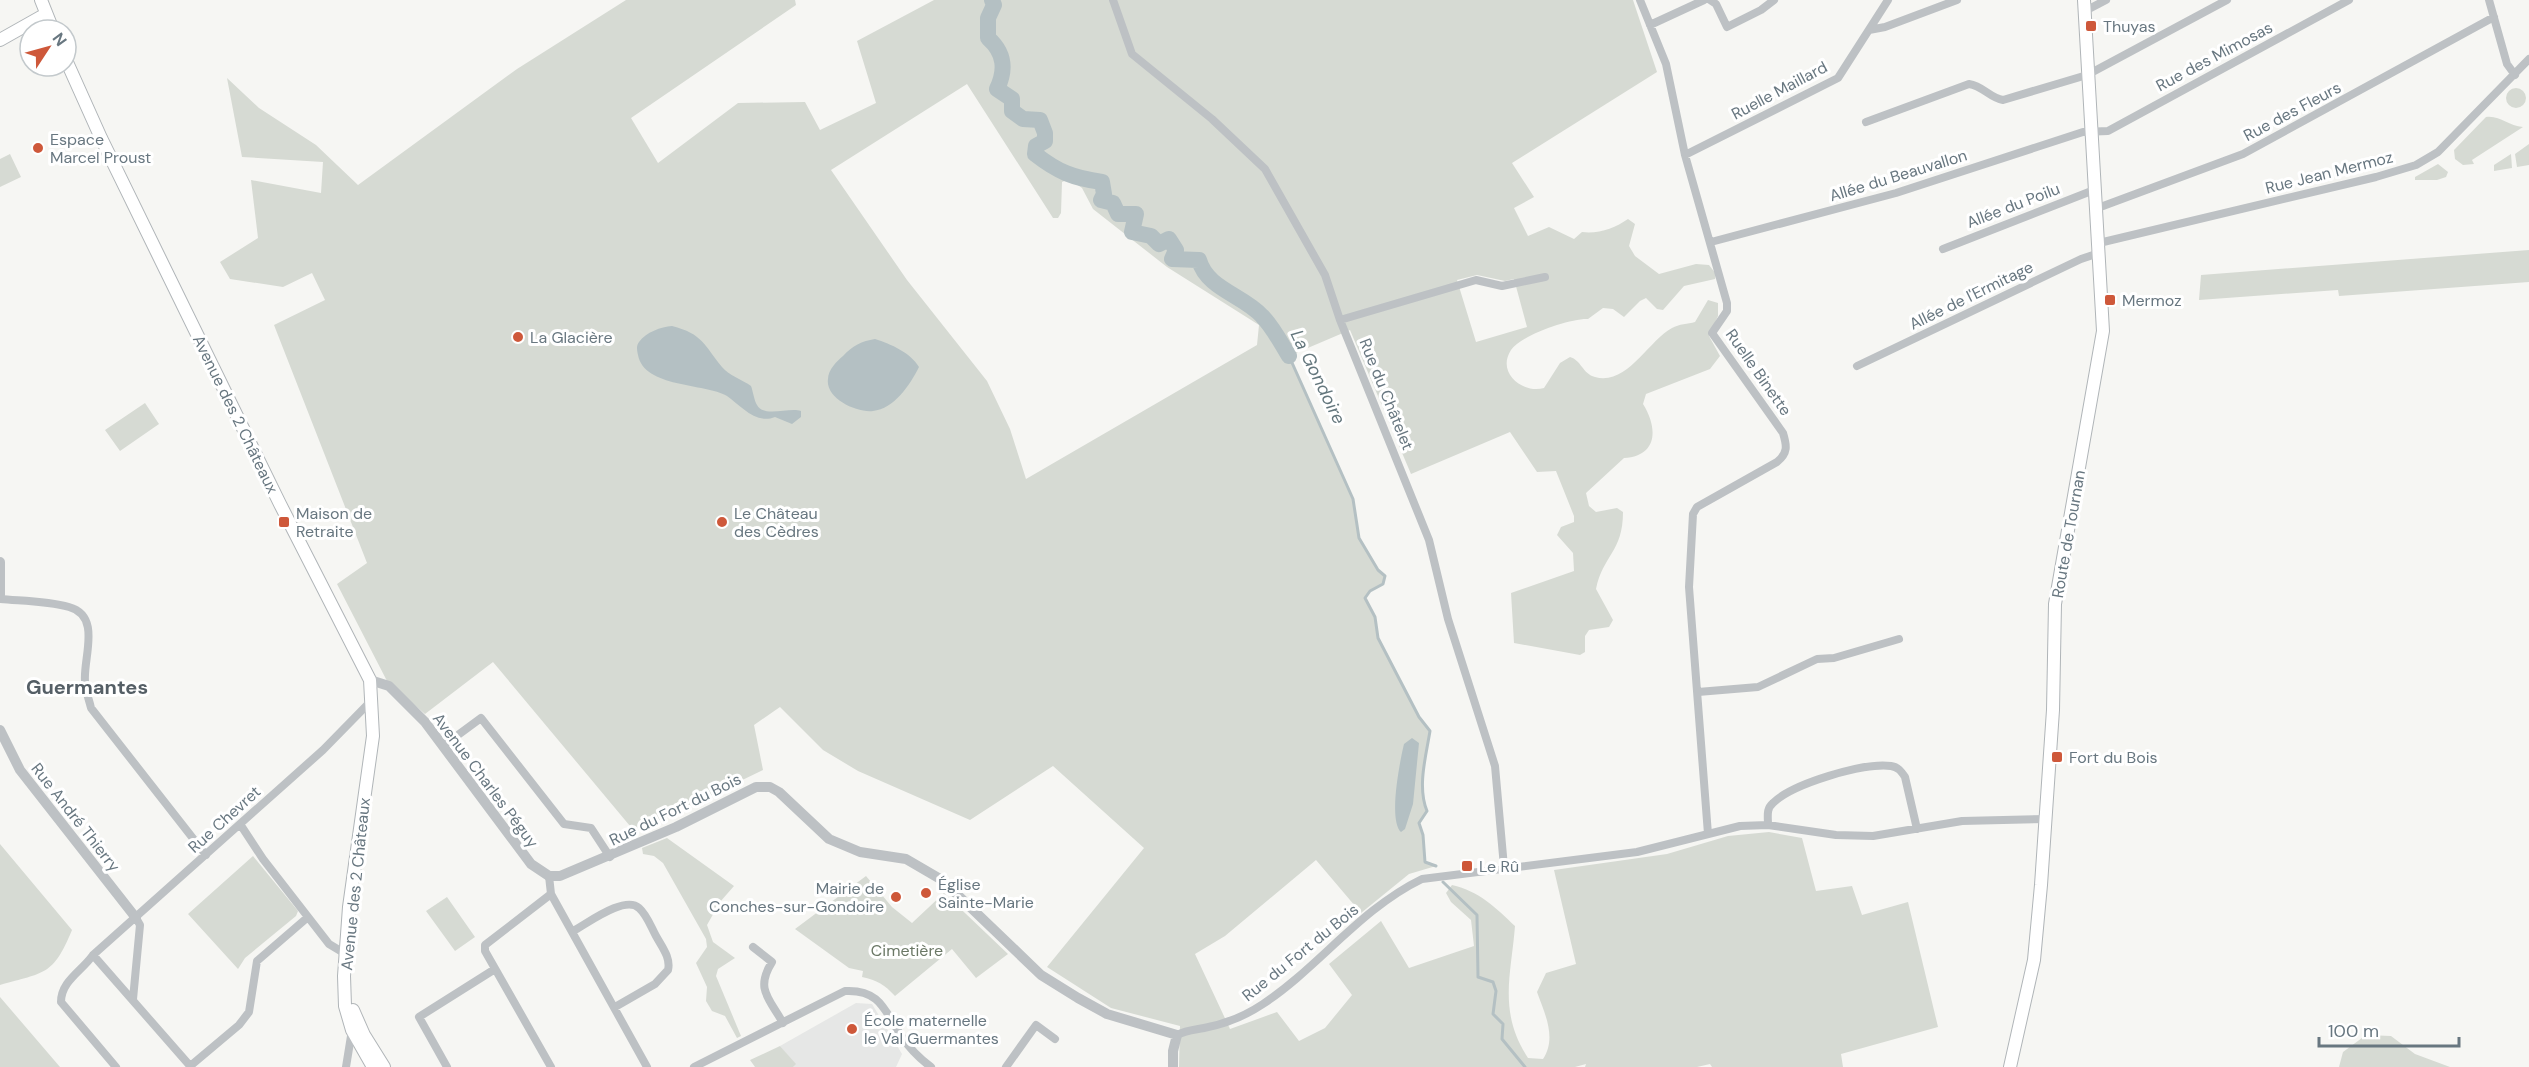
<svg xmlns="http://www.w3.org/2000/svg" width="2529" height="1067" font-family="'DM Sans',sans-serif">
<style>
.built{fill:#e6e7e6}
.green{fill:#d6dad3;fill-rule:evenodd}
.water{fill:#b4c0c3}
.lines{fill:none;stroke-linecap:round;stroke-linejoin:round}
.stream{stroke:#b4c0c3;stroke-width:3}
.river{stroke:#b4c0c3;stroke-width:16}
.secondary-casing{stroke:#b0b5b8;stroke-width:14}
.minor{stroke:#bdc1c4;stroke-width:8}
.tertiary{stroke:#bdc1c4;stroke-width:10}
.secondary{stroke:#fff;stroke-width:12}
.poi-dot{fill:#ce583a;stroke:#fff;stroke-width:2}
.labels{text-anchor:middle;stroke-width:6;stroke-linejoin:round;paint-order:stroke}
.poi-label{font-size:16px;fill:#687780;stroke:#fff;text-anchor:start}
.street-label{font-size:16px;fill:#687780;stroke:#fff}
.park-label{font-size:16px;fill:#6b7866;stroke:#fff}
.water-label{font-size:18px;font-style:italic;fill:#64777d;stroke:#fff}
.quarter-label{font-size:20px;font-weight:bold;fill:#555f66;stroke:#fff}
</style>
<rect width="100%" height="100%" fill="#f6f6f3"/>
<path class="built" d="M856,1003L872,1004L902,1054L896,1067H793L795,1064L780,1046Z"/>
<path class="green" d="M626,0H795L796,5L631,118L658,163L738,103L805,102L820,130L876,103L857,41L934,0H1633L1657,72L1512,163L1534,197L1514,208L1528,236L1549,227L1574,239L1582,232C1599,234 1615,228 1628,219L1635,224L1629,246L1635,256L1659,274L1696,264L1709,265L1716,274L1715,279L1684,286L1663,310L1657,309L1646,298L1640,301L1624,317L1613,309L1603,308L1588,319C1571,318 1521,335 1511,350C1496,373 1523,394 1544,388L1560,363L1570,357C1581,360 1583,374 1595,377C1627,386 1648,341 1672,328C1679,324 1688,324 1695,322L1708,300L1718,303V316L1709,336L1720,356L1710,369L1646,394L1643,404C1658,428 1658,456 1624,458L1586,493L1589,506L1596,512L1617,508L1623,512C1623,552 1603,555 1596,589L1613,620L1609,627L1589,630L1585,636V652L1580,655L1514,643L1511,593L1574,571L1573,553L1557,535L1561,527L1574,522V516L1556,471L1537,472L1510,432L1411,474L1350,330L1289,356L1353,499L1359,538L1378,570L1385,576L1383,584L1370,591L1365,598L1375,617L1378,638L1419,717L1430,731C1425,756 1417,787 1427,811L1419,823L1423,835L1425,861L1436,866L1409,874L1361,913L1316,860L1225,936L1195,954L1230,1029L1277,1012L1299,1041L1325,1028L1352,995L1329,964L1381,921L1409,968L1474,946L1471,920L1451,902L1446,893L1452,885C1479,891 1496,908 1515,926C1511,976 1498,1012 1528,1058L1543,1059C1557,1038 1545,1014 1537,992L1546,973L1576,964L1554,870L1667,854L1728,836L1769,832L1802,838L1816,891L1852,886L1862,915L1908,902L1938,1027L1841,1054L1843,1067H1712L1710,1064L1697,1067H1585L1586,1064L1575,1067H1179L1180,1026L1111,1008L1047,967L1144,848L1053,766L970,820L858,771L823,750L780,707L754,725L763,770L635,832L493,662L425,714L387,681L337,584L367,563L274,325L325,300L312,273L283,287L230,279L220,262L258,238L251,180L321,193L323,162L242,157L227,78L259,108L316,145L358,185L517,69ZM967,84L1053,218H1058L1061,213L1062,182L1069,179L1082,188L1093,209L1167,267L1259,325L1257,345L1026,479L1010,429L987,381L907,280L831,170ZM1477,275L1505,281L1514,279L1527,327L1476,342L1457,280Z
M2506 98a10 10 0 1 1 20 0a10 10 0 1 1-20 0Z
M2486,117C2500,115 2508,126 2523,127L2472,160L2474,164L2463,165L2455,159L2454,150Z
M2529,144V165L2517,167L2515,154Z
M10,154L21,177L0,187V159Z
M2511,154L2512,168L2494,171V165Z
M2438,164L2448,172L2446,177L2437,180H2415V177Z
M2529,250V282L2339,296L2338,290L2199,300L2201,275Z
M145,403L159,424L120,451L105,430Z
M667,838L734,886L720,902L707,925L713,942L735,958L718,969L716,976L741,1036L737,1038L725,1016L712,1011L706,1001L707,987L696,963L707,947L706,939L663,863L654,856L643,854L642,848Z
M0,844L72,930C53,976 45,972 0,985Z
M253,856L298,911L296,916L245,958L238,969L188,914Z
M866,876L892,907L912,923L944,893L1008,954L976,978L952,949L895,996C885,985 877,980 862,977L863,971L849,968L795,929Z
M447,897L475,937L455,951L426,911Z
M0,997L60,1067H0Z
M2366,1035L2391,1036L2415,1054L2450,1067H2339L2343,1052Z
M780,1046L796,1064L793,1067H755L750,1060Z"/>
<path class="water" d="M672,326C703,334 704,345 722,367C728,375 743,380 751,386C753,391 754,400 757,405C764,418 789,407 801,411V417L792,424L775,417C756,425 740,405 727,396C705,383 644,388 638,355C637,350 636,346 639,342C646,332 661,327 672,326Z
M875,339C891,344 911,353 919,367C910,385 894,409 873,411C856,413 825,398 828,379C828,370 837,361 843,356C852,346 862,341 875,339Z
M1412,738L1419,743L1413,804L1405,829L1401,832C1388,820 1400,761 1404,744Z"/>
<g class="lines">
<path class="stream" d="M1289,356L1353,499L1359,538L1378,570L1385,576L1383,584L1370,591L1365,598L1375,617L1378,638L1419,717L1430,731C1426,756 1417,787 1427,811L1419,823L1423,835L1425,862L1436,866
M1443,882L1477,915L1478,977L1493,982L1496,991L1493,1014L1503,1024L1502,1039L1525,1067"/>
<path class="river" d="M992,0L994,5L988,18V38C1005,53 1006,70 997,89L1012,99V111L1023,119L1040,120L1045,133V141L1036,146L1035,154C1058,172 1073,178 1102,182L1104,194L1101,200L1113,203L1118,214H1136L1132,232L1151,236L1159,244L1169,239L1176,250L1172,259L1199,260C1207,289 1243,295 1262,316C1273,327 1281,343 1289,356"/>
<defs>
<path id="secondary" d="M41,0L53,30
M0,40L46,14
M66,60L101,138L280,504L370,680L373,736L349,907L344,976L345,1006L352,1030L373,1067
M353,1010L364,1035L384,1067
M2010,1067L2034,960L2041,885L2053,710L2055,604L2103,331L2084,0"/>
</defs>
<use href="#secondary" class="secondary-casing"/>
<path class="minor" d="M1113,0L1132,54L1212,119L1265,169L1325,275L1340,320L1429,540L1448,619L1495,766L1504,867
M1640,0L1666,64L1685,155L1727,303V311L1712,333L1783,433C1787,446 1788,453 1777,462L1697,507L1693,514L1689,587L1708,834
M1710,0L1716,4L1727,27L1761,10L1774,0
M2489,0L2507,64L2515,75
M2085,11L2106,0
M1650,25L1704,0
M1869,30L1885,27L1957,0
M1866,122L1969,84C1983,86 1990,98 2003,100L2087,75L2227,0
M1685,155L1838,78L1888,0
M2095,209L2243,154L2494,17
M1711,242L1896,193L2083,132L2108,131L2349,0
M2099,243L2376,177L2416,165L2438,152L2529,59
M1943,249L2094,190
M1340,320L1476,280L1502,286L1545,277
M1857,366L2081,259L2099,253
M0,599C22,601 47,601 69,607C102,616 83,658 85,681C85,690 89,699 91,708L206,855
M1698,692L1758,687L1817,659L1834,658L1899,639
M443,746L481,718L564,824L591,828L610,857
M240,824L263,859L329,944L344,953
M1768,825C1768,816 1766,809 1773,803C1792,784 1864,762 1891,766C1898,767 1901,771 1905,777L1917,829
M549,876L551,894L647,1067
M573,931C588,923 625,895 639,908C647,915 651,927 656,936C662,947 671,958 668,970L655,984L615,1007
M753,947L772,962C755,989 769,998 783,1023
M93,955L191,1067
M133,999L140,925L136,918
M1177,1035C1187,1030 1194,1030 1204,1028C1225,1024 1245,1016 1263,1004C1319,967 1360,909 1422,879L1637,852L1740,826L1768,825L1836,835L1873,836L1962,821L2047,819
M116,1067L61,1002C61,981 82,971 93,955L323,750L371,701
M189,1067L239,1025L249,1012L257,961L308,917
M346,1067L352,1030
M447,1067L419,1017L495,969
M551,1067L485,951V945L551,894
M694,1067L845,991C881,989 885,1012 902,1037C910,1049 919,1058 931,1067
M1006,1067L1036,1025L1055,1039"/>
<path class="tertiary" d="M0,562V595
M370,680L389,686L425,722L531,864L549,876H560L676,827L756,787H770L779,792L829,839L860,852L906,859L942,880L1041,975L1078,998L1107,1014L1177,1035L1173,1051V1067
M0,730L20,770L136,918"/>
<use href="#secondary" class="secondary"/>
</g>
<g class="poi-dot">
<rect x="2085" y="20" width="12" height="12" rx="3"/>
<circle cx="38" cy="148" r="6"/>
<rect x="2104" y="294" width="12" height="12" rx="3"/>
<circle cx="518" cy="337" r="6"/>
<rect x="278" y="516" width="12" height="12" rx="3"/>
<circle cx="722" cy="522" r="6"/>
<rect x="2051" y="751" width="12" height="12" rx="3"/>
<rect x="1461" y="860" width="12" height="12" rx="3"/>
<circle cx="926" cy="893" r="6"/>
<circle cx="896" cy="897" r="6"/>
<circle cx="852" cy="1029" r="6"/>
</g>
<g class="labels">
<g class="poi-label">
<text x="2103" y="32">Thuyas</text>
<text x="50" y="145">Espace<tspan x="50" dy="18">Marcel Proust</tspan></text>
<text x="2122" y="306">Mermoz</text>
<text x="530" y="343">La Glacière</text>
<text x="296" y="519">Maison de<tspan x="296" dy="18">Retraite</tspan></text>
<text x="734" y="519">Le Château<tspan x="734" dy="18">des Cèdres</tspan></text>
<text x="2069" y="763">Fort du Bois</text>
<text x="1479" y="872">Le Rû</text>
<text x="938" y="890">Église<tspan x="938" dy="18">Sainte-Marie</tspan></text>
<text x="884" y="894" text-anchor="end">Mairie de<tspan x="884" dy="18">Conches-sur-Gondoire</tspan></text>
<text x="864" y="1026">École maternelle<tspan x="864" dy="18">le Val Guermantes</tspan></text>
</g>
<g class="street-label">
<text transform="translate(2214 56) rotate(-28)" y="6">Rue des Mimosas</text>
<text transform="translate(1779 90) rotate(-28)" y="6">Ruelle Maillard</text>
<text transform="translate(2292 111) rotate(-28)" y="6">Rue des Fleurs</text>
<text transform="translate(2329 172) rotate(-14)" y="6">Rue Jean Mermoz</text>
<text transform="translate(1898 175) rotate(-17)" y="6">Allée du Beauvallon</text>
<text transform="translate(2013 205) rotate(-21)" y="6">Allée du Poilu</text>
<text transform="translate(1971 295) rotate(-26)" y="6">Allée de l'Ermitage</text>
<text transform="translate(1759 372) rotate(55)" y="6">Ruelle Binette</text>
<text transform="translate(1387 394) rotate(68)" y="6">Rue du Châtelet</text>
<text transform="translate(236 414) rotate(64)" y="6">Avenue des 2 Châteaux</text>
<text transform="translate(2068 534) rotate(-80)" y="6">Route de Tournan</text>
<text transform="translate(486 780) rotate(53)" y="6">Avenue Charles Péguy</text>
<text transform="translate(675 809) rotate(-26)" y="6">Rue du Fort du Bois</text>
<text transform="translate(76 817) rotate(52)" y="6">Rue André Thierry</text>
<text transform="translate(224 819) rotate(-42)" y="6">Rue Chevret</text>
<text transform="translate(355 884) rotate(-84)" y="6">Avenue des 2 Châteaux</text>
<text transform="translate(1300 952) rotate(-39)" y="6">Rue du Fort du Bois</text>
</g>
<g class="park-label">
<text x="907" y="956">Cimetière</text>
</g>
<g class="water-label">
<text transform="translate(1318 377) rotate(64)" y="6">La Gondoire</text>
</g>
<g class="quarter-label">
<text x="87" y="694">Guermantes</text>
</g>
</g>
<g transform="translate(48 48) rotate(54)"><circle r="28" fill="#ffffff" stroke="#c3c9cc" stroke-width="1.5"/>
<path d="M0-4.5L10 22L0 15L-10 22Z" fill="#ce583a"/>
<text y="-9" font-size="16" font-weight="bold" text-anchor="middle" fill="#687780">N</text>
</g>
<path d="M2319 1037v9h140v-9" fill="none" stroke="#687780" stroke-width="3"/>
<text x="2328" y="1037" font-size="18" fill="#687780" stroke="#ffffff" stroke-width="4.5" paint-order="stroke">100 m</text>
</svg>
